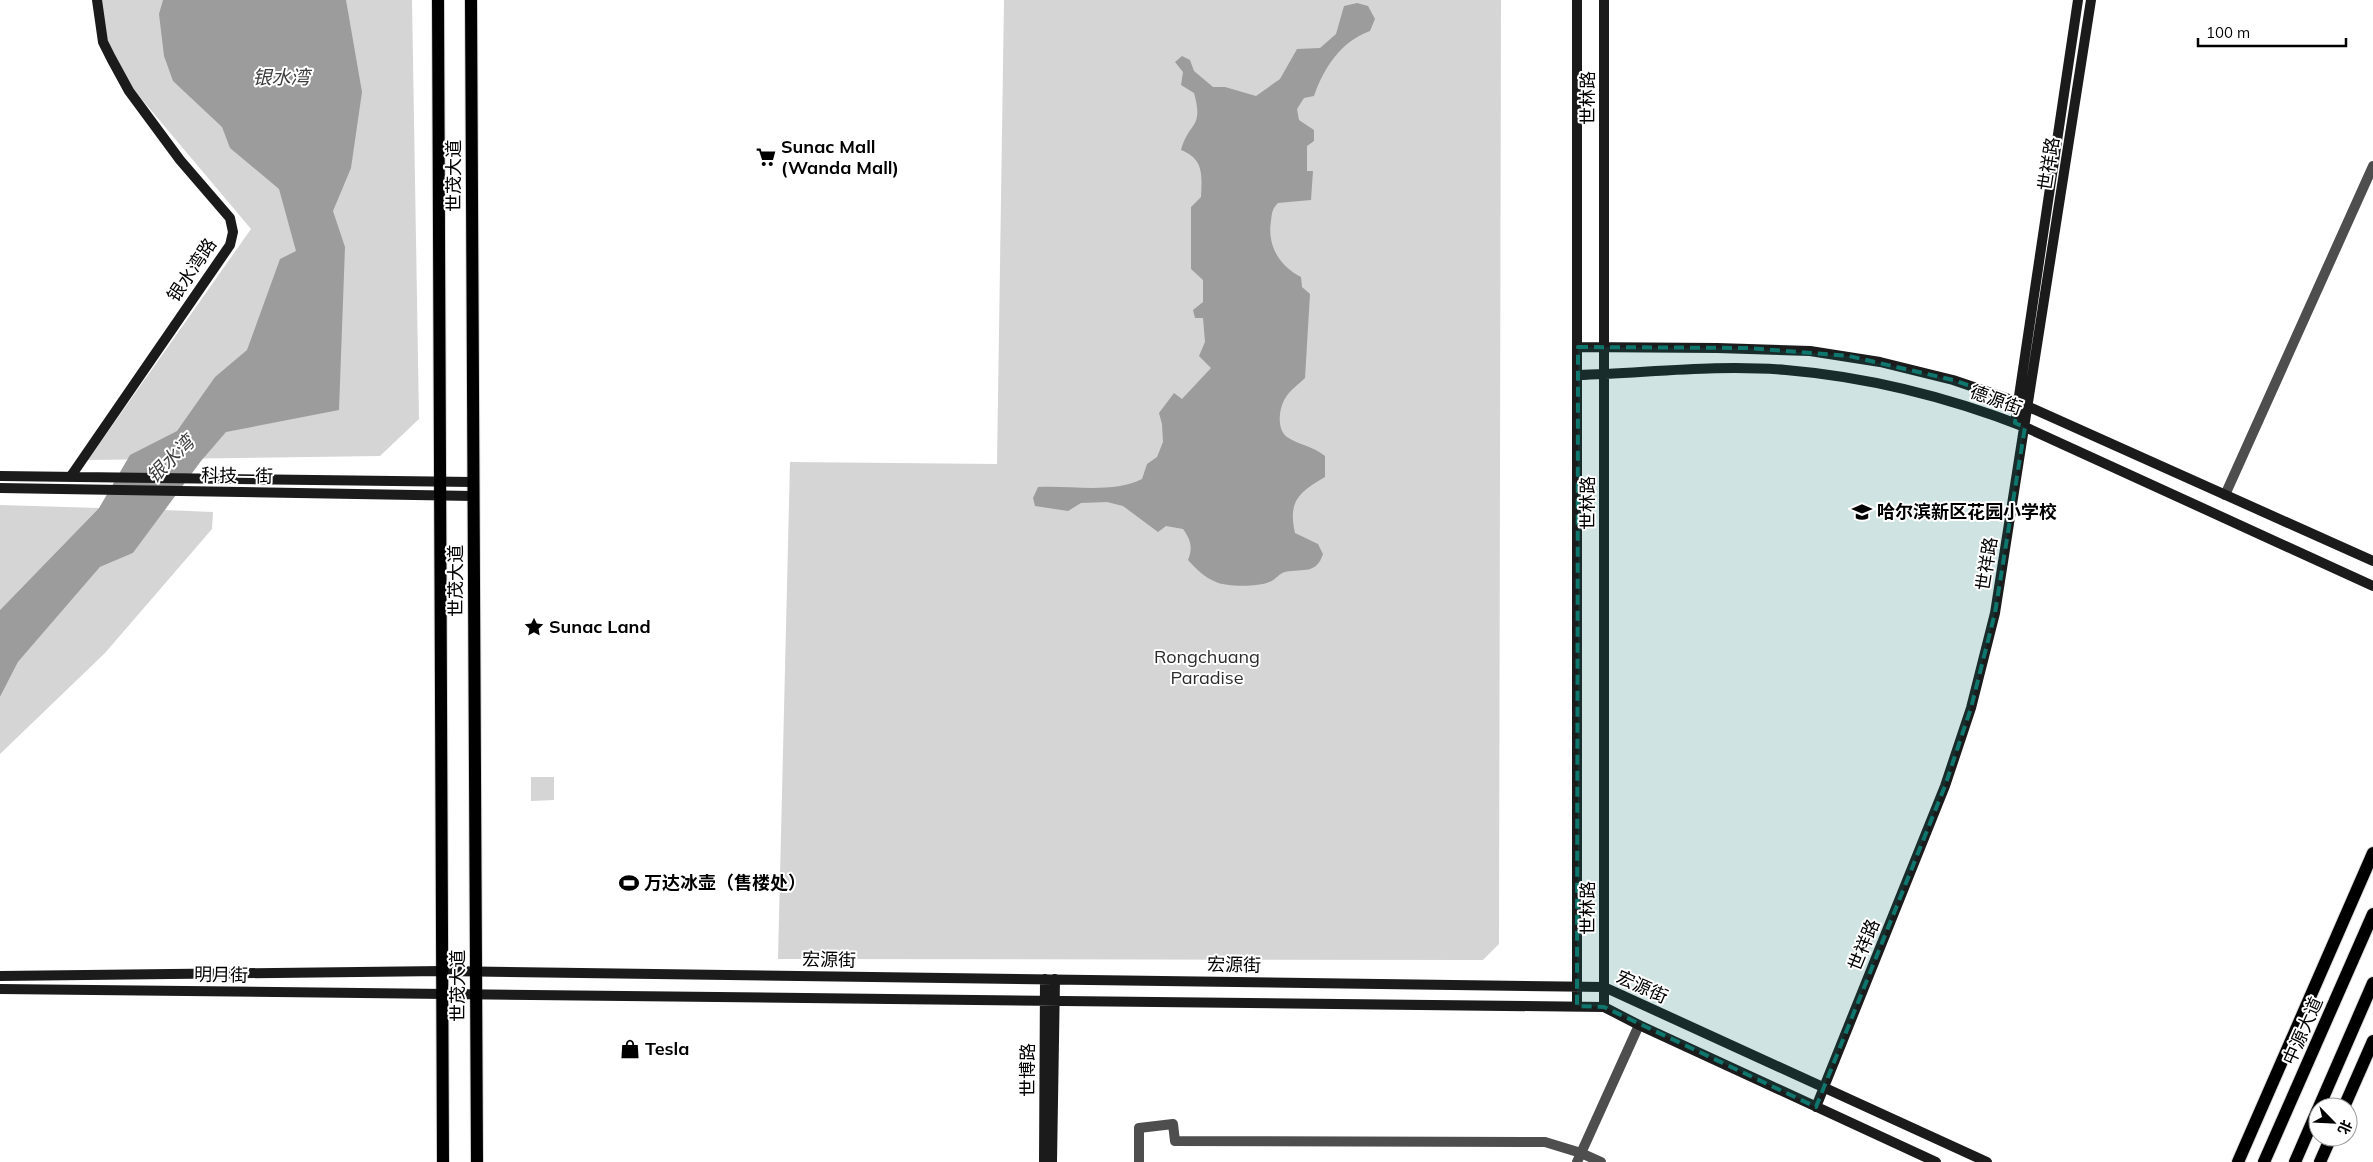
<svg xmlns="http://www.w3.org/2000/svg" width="2373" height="1162" font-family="Mulish,'Noto Sans SC',sans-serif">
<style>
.green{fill:#d5d5d5}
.water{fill:#9c9c9c}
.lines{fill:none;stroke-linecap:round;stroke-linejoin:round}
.primary-casing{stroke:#dbdbdb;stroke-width:14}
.street{stroke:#4e4e4e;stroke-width:10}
.secondary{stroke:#1b1b1b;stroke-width:10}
.primary{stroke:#000;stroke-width:12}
.marked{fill:#0f766e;fill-opacity:0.2;stroke:#0f766e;stroke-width:4;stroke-dasharray:10 6;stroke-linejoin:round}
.labels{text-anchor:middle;stroke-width:4;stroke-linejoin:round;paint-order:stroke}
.street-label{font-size:18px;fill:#000;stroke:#fff}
.poi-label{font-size:18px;font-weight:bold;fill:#000;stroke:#fff;text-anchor:start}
.park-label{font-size:18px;fill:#2c2c2c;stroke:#fff}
.water-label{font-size:19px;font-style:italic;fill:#3d3d3d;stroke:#fff}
</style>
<rect width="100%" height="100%" fill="#fff"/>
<path class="green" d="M100,0H412L419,419L380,456L88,460L251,229L107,58Z
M1004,0H1501L1499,944L1483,960L778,959L790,462L997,464Z
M0,505L99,508L0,610Z
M164,510L213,512L212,529L105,653L0,754V697L18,662L100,567L133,553Z
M531,777H554V800L531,801Z"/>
<path class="water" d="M163,0H346L362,92L351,168L333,211L345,247L339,410L226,432L201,461L133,553L100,567L18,662L0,697V610L99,508L130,455L177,431L215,377L247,350L280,259L296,251L279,189L230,148L222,127L173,81L164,56L159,14Z
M1357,3L1368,6L1375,19L1370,31C1340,42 1324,68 1314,96L1304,98L1297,109L1299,120L1314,130V141L1307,146V171H1313L1311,200L1278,203C1272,209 1272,213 1271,221C1267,245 1279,266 1301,277L1302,287L1310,294L1305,378C1299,384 1290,390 1286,397C1279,407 1276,429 1287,437C1299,445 1313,446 1325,456V477C1298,493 1288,501 1295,533L1318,544L1323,554C1316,575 1304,568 1285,572C1278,574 1276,580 1269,582C1258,587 1227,587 1216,582C1204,577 1196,569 1188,560C1193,548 1191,540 1183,529L1166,526L1158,532L1123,506L1107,502L1081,503L1068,511L1035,506L1033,498L1038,487C1070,485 1112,494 1142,479L1147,464L1157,457L1163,442L1162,424L1159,413L1174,393L1182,399L1211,368L1199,356L1205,342L1203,318H1195L1193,310L1203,302V280L1191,269V207L1201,197C1202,175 1204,159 1181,150C1189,121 1204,129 1194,93L1181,85L1183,72L1175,62L1182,56L1190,60L1194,71L1213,87H1225L1256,96L1280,79L1297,49L1320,48L1336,34L1344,6Z"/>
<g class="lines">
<defs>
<path id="primary" d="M438,0L443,1162
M471,0L477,1162
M2319,1107L2373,983
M2344,1107L2373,1041
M2238,1162L2373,853
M2264,1162L2373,914
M2295,1162L2318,1109
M2320,1162L2331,1137"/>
</defs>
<use href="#primary" class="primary-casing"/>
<path class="street" d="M2225,495L2373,166
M1139,1162V1128L1173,1124L1175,1141L1545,1142L1581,1153L1601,1162
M1577,1162L1639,1025"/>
<path class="secondary" d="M1578,347L1717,348L1810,351L1880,362L1953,380L2018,402L2373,561
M1578,375C1647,373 1717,364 1786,370C1869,377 1948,397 2025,427L2373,586
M2015,423L2078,0
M0,476L473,482
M71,476L230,245L233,232L230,218L180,160L129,91L111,58L103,42L97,0
M0,488L473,496
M0,976L442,971L1604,987L1987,1162
M0,989L1604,1007L1639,1025L1936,1162
M1577,1006V0
M1604,1007V0
M1816,1107L1945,786L1971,708L1995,613L2091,0
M1044,1162L1045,979
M1052,1162L1055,979"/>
<use href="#primary" class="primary"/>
</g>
<path class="marked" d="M1578,347L1749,348L1849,356L1953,380L2018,402L2015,423L2025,427L1995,613L1971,708L1945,786L1816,1107L1604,1007L1577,1006Z"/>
<defs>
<symbol id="supermarket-bare" viewBox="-9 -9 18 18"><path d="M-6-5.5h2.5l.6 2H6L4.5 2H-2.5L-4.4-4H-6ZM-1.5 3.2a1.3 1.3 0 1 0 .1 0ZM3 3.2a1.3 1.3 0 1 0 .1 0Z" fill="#000" stroke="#fff" stroke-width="2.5" paint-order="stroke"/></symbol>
<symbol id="school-bare" viewBox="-9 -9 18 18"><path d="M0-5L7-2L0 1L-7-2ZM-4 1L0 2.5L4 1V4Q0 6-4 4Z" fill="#000" stroke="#fff" stroke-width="2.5" paint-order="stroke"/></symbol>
<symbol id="sight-bare" viewBox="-9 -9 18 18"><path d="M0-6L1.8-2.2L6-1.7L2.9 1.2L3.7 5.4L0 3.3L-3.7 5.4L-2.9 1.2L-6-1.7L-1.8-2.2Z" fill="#000" stroke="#fff" stroke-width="2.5" paint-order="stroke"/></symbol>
<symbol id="stadium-bare" viewBox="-9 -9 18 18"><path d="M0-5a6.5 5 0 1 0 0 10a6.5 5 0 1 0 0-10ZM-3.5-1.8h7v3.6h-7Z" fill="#000" stroke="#fff" stroke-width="2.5" paint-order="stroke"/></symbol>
<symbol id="shop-bare" viewBox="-9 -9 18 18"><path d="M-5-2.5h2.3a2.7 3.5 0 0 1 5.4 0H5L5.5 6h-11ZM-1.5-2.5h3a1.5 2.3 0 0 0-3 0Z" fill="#000" stroke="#fff" stroke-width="2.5" paint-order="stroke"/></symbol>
</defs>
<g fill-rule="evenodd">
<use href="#supermarket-bare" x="752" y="143" width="28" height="28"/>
<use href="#school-bare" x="1848" y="498" width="28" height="28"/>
<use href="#sight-bare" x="520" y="613" width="28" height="28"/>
<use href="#stadium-bare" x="615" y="869" width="28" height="28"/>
<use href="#shop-bare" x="616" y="1035" width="28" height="28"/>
</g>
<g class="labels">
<g class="street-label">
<text transform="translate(1588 98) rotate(-90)" y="6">世林路</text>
<text transform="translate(2049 164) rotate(-81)" y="6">世祥路</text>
<text transform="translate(454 176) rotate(-90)" y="6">世茂大道</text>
<text transform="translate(192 270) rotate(-56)" y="6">银水湾路</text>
<text transform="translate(1996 400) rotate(20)" y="6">德源街</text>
<text transform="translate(237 476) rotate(1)" y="6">科技一街</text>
<text transform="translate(1588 503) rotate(-90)" y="6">世林路</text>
<text transform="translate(1987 564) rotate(-81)" y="6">世祥路</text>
<text transform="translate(456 581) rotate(-90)" y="6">世茂大道</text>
<text transform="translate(1588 908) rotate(-90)" y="6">世林路</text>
<text transform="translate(1864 945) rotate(-68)" y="6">世祥路</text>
<text transform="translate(829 960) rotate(1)" y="6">宏源街</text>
<text transform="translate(1234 965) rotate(1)" y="6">宏源街</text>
<text transform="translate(221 975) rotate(1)" y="6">明月街</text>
<text transform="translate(458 986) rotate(-90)" y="6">世茂大道</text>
<text transform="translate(1642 987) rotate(24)" y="6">宏源街</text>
<text transform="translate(2303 1031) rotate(-66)" y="6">中源大道</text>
<text transform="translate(1028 1070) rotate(-90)" y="6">世博路</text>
</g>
<g class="poi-label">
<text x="781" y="153">Sunac Mall<tspan x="781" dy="21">(Wanda Mall)</tspan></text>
<text x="1877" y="518">哈尔滨新区花园小学校</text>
<text x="549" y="633">Sunac Land</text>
<text x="644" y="889">万达冰壶（售楼处）</text>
<text x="645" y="1055">Tesla</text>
</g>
<g class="park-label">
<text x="1207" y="663">Rongchuang<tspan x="1207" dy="21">Paradise</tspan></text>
</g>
<g class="water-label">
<text x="281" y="84">银水湾</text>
<text transform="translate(170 459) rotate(-45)" y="7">银水湾</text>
</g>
</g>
<g transform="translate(2333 1122) rotate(114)"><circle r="24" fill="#ffffff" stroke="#999999"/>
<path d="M0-4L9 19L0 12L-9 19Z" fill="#000000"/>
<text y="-8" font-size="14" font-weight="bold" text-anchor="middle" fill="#000000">北</text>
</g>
<path d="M2198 38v8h148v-8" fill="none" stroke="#000000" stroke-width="2.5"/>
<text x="2206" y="38" font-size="15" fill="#000000" stroke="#ffffff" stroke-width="4" paint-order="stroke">100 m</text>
</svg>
